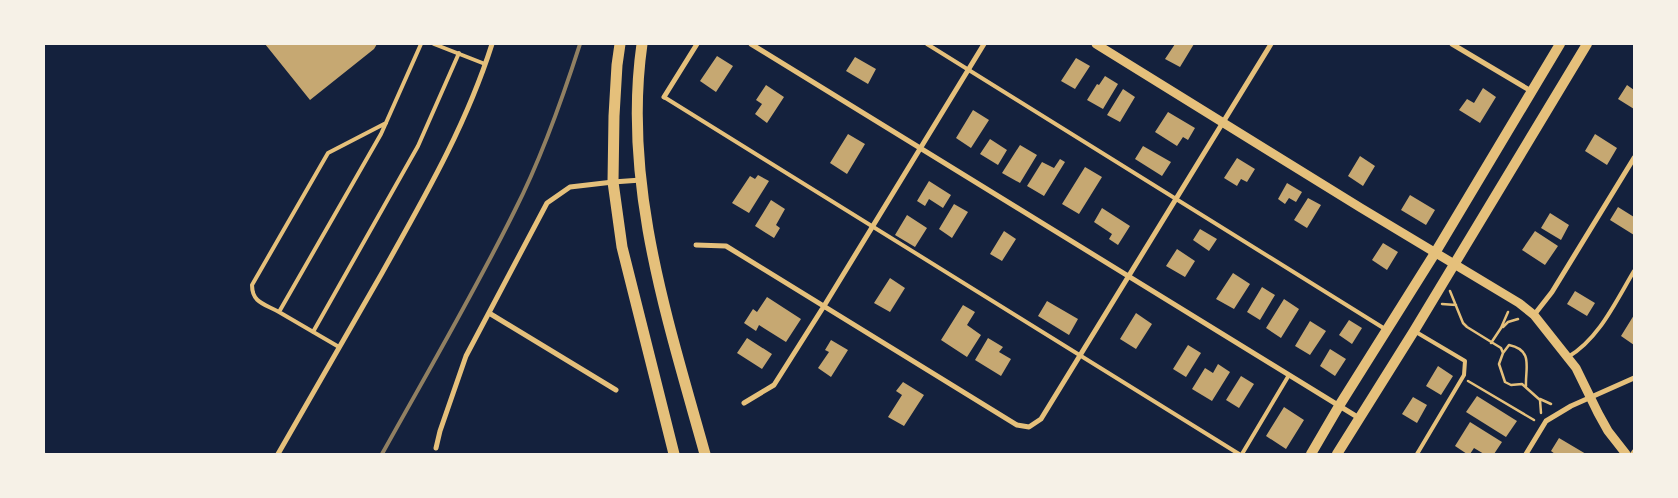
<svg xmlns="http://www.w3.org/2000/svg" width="1678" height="498" font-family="'Roboto Condensed',sans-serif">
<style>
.building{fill:#c6a872}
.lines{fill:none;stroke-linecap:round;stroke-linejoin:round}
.path{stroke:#e5c07b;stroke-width:2.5}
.service{stroke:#e5c07b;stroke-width:4}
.minor{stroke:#e5c07b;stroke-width:5}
.tertiary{stroke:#e5c07b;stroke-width:9}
.secondary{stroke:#e5c07b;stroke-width:10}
.primary{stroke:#e5c07b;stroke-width:11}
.rail{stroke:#918062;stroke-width:4}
</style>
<rect width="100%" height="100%" fill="#14213d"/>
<path class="building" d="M265,44H377L374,49L310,100Z
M1175,44H1194L1180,67L1165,59Z
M717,56L733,66L716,92L700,81Z
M855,57L876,69L868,84L846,71Z
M1076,58L1090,66L1075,89L1061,81Z
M1105,76L1118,84L1103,109L1087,100L1097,84L1099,85Z
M766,85L784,97L767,123L755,114L762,104L756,100Z
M1627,85L1634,90V109L1618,99Z
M1483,88L1496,97L1480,123L1459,110L1467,99L1474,103Z
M1123,89L1135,97L1120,122L1107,115Z
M973,110L989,120L971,148L956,138Z
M1168,112L1195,128L1188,140L1183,137L1177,146L1155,132Z
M848,134L865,144L847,174L830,163Z
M1595,134L1617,148L1607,165L1585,151Z
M990,139L1007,150L998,165L980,154Z
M1020,145L1037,155L1020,183L1002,173Z
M1143,146L1171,162L1162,176L1135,159Z
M1360,156L1375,166L1363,186L1348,176Z
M1237,158L1255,169L1247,182L1241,179L1237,186L1224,178Z
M1060,159L1065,162L1044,196L1027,186L1042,162L1054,168Z
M1085,167L1102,177L1079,214L1062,204Z
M758,175L769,181L749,213L732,203L750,176L755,179Z
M929,181L951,195L943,208L929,199L925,206L917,201Z
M1287,183L1302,192L1296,202L1289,198L1285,204L1278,199Z
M1410,195L1435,210L1426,225L1401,210Z
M1308,198L1321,205L1307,228L1294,220Z
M771,200L785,209L776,225L780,228L774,238L755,226Z
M954,204L968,212L952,238L939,229Z
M1618,207L1634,217V235L1610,220Z
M1102,208L1130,226L1118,245L1109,239L1112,234L1094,222Z
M1550,213L1569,225L1561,240L1541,228Z
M907,215L927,228L915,247L895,235Z
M1200,229L1217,239L1209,251L1193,240Z
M1004,231L1016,239L1002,261L990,254Z
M1535,231L1558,246L1545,265L1522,250Z
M1383,243L1398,252L1387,270L1372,260Z
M1177,249L1195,261L1185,277L1166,266Z
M1233,273L1250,284L1234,309L1216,299Z
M890,278L905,288L890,312L874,303Z
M1262,287L1275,295L1260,320L1247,312Z
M1575,291L1595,303L1587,316L1567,304Z
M767,297L801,319L786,342L759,325L756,331L744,323L753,309L757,312Z
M1284,299L1299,309L1281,338L1266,328Z
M1047,301L1078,319L1069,335L1038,316Z
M963,305L975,312L967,325L981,335L967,357L941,340Z
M1136,313L1152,324L1136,349L1120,339Z
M1634,315V345L1621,336Z
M1349,320L1362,328L1352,344L1339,335Z
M1310,321L1326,331L1310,355L1295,346Z
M747,338L772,354L762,369L737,353Z
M988,338L1003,347L999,352L1011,359L1001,376L975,360Z
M831,340L848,350L831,377L818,368L829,352L825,350Z
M1188,345L1201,353L1186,377L1173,369Z
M1330,349L1346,359L1335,376L1320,366Z
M1218,364L1230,372L1212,401L1192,389L1205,368L1213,373Z
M1438,366L1453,376L1441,395L1426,386Z
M1241,376L1254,384L1239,408L1226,400Z
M903,382L924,395L904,426L888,417L902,395L896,391Z
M1477,396L1517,421L1506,437L1466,412Z
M1413,397L1427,405L1417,423L1402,414Z
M1284,407L1304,420L1286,449L1266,436Z
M1470,422L1502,442L1494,454H1484L1474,448L1470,454H1467L1455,446Z
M1559,438L1586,454H1555L1551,451Z"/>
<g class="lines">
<path class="path" d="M1450,291L1463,323L1467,327L1501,348L1503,353L1499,364L1505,382L1511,385L1522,384L1540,400L1541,413
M1442,304L1456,305
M1503,327L1508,322L1518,319
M1491,343L1501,328L1508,312
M1503,353L1509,345C1534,350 1525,369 1526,386
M1468,381L1534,420
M1540,399L1551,404
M44,453V454"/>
<path class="service" d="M434,44L485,64
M927,44L1385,329
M664,97L1239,454
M279,312C265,304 252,303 252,285L328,153L386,123
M313,332L418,146L459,53
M1416,332L1465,361L1464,375L1417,454
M339,347L279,312L381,134L421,44
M1568,357C1599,339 1616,301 1634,271
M1242,454L1289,375
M1632,454L1634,451"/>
<path class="minor" d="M751,44L1359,418
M1452,44L1531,91
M664,97L697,44
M696,245L726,246L1017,425L1029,427L1041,419L1271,44
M489,313L616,390
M1534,315L1552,292L1634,158
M744,403L774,385L824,306L984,44
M436,448L440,431L466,356L547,203L570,187L613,182L641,180
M278,454C313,394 347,333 382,273C424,198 466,126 492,44
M1526,454L1546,421L1571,406L1634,378"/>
<path class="tertiary" d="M1096,44L1361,208L1519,303L1534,315L1576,368L1598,413L1608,431L1626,454"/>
<path class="secondary" d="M1311,454L1339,406L1435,253L1560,44
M1337,454L1414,331L1587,44"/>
<path class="primary" d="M620,44L617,65L614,116L613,182L622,247L674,454
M642,44C622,184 668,321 705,454"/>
<path class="rail" d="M382,454C427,373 474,293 515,210C542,157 562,100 580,44"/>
</g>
<rect width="1678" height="498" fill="none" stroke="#f6f1e7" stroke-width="90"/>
</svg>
